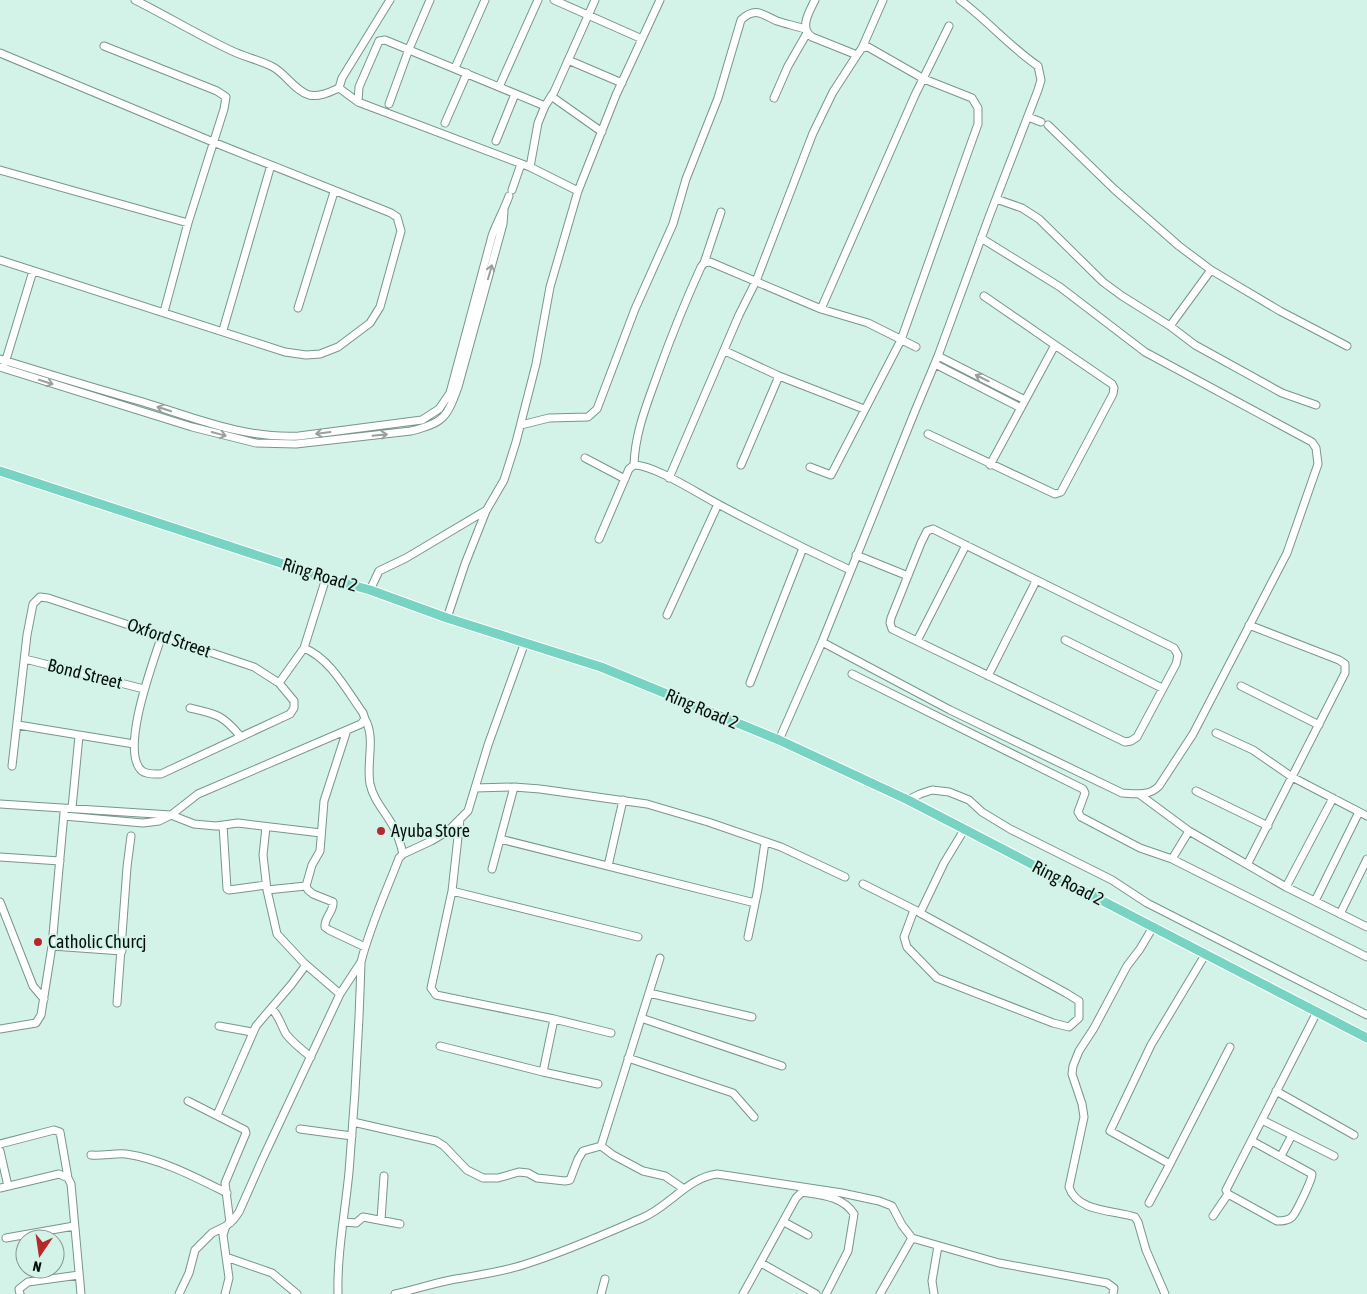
<svg xmlns="http://www.w3.org/2000/svg" width="1367" height="1294" font-family="'Asap Condensed',sans-serif">
<style>
.lines{fill:none;stroke-linecap:round;stroke-linejoin:round}
.minor-casing{stroke:#79958d;stroke-width:9}
.major-casing{stroke:#fff;stroke-width:11}
.minor{stroke:#fff;stroke-width:7}
.major{stroke:#77d3c2;stroke-width:9}
.oneway{stroke:#9b9f9e}
.poi-dot{fill:#b8282b;stroke:#d3f2e8;stroke-width:2}
.labels{text-anchor:middle;stroke-width:4;stroke-linejoin:round;paint-order:stroke}
.street-label{font-size:18px;fill:#05100d;stroke:#d3f2e8}
.poi-label{font-size:18px;fill:#05100d;stroke:#d3f2e8;text-anchor:start}
</style>
<rect width="100%" height="100%" fill="#d3f2e8"/>
<g class="lines">
<defs>
<path id="minor" d="M135,0C167,16 198,35 230,50C244,57 260,60 273,67C286,74 295,91 309,95C320,97 330,92 339,88
M390,0L342,78L339,88L358,102L530,167L578,191
M554,0L642,39
M815,0C809,12 799,28 812,37L857,55
M104,46L217,91L226,97L224,109L188,223L164,312
M862,48L883,0
M0,53L213,142L391,213L397,217L401,231L380,307L370,323L338,347L320,354L306,355L285,352L0,260
M568,60L622,83
M455,68L485,0
M499,87L538,0
M551,96L602,132
M774,98L788,66L807,33
M358,102L359,87L379,41L385,40L545,106
M389,104L409,49L430,0
M1028,117L1041,122
M445,123L467,73
M1048,125L1114,189L1179,246L1211,270L1280,311L1347,346
M496,141L515,94
M530,167L538,123L545,106L554,92L595,0
M0,170L188,223
M512,190L521,164
M996,199L1022,208L1039,219L1103,282L1122,296L1170,326L1195,345L1282,393L1316,405
M704,263L721,212
M984,296L1055,345
M298,308L334,192
M821,309L915,95L949,26
M1170,326L1211,270
M223,330L271,165
M725,351L779,376L864,409
M938,356L1025,400
M0,359C48,374 95,388 143,402C195,418 245,439 299,436L422,420L439,409L450,393L492,236C497,222 504,210 509,196
M5,363L33,271
M935,364L1021,408
M0,367L192,427L256,443L296,444L411,431C444,423 447,417 458,387L503,224L504,211
M521,425L549,418L588,417L597,409L635,309L673,224L686,179L718,98L741,20C756,6 763,15 777,21C786,24 796,26 805,29
M928,434L1055,494L1061,492L1113,394L1114,388L1112,384L1055,345L990,465
M585,458L625,479
M634,465C654,465 697,493 716,503C761,527 805,549 850,570
M741,465L779,376
M669,478L739,315L756,281L813,133L833,92L857,55L862,48L868,47L924,79L972,98L978,108V124L969,149L901,340L831,475L810,467
M933,529L1174,648L1178,655L1176,664L1137,737L1131,741L1125,742L892,629L890,623L891,618L921,543L927,531Z
M599,539L629,469L634,465C635,432 647,404 658,373C671,337 685,302 701,267L704,263L710,262L821,309L868,323L916,347
M856,555L908,576
M370,590L379,571L406,558L485,511
M667,615L718,504
M447,618L465,564L486,511L504,480L516,442L536,364L550,287L578,191L616,95L660,0
M1065,640L1162,688
M917,641L966,545
M822,642L950,710L1122,793C1136,794 1150,796 1159,786L1193,734L1287,553L1318,464L1316,448L1312,442L1145,352L1060,287L981,238
M25,659L144,689
M852,674L1083,789L1085,793L1078,812L1081,817L1140,848L1172,859L1189,831
M988,676L1036,581
M279,683L304,648L326,578
M750,683L803,548
M1241,686L1319,725
M190,708C217,714 223,715 241,737
M365,719C376,738 366,763 370,784C374,802 386,812 394,828C398,836 401,845 403,854
M18,725L134,744
M347,730L324,801L320,851L312,865L306,886L308,890L313,894L333,902C334,912 324,917 325,927L329,930L365,947
M1216,733L1253,750L1292,777L1367,816
M779,740L822,642L915,411L938,356L989,217L1038,90L1041,80L1038,66C1010,47 988,21 960,0
M12,766L27,635L33,604L40,597L48,598L254,667L279,683L294,701V708L290,714L161,774C154,774 148,775 142,771C119,751 154,660 162,635
M475,788L514,787L540,789L647,804L708,822L781,847L845,877
M1196,791L1268,826
M1139,794L1189,831L1286,887L1367,927
M908,800L920,794L932,790L949,792L969,800L982,812L1010,829L1112,880L1147,903L1367,1015
M0,804L171,815L198,794L361,724L365,719L363,713C347,691 331,659 304,648
M72,808L79,736
M64,816L143,823L159,821L171,815L194,824L216,826L238,823L321,833
M223,825L227,889L229,890L266,885
M266,827L263,855L267,890L277,934L304,963L340,994
M500,839L755,903
M0,857L60,861
M1172,859L1367,957
M1248,863L1345,673V664L1339,660L1249,625
M608,866L623,800
M492,869L514,787
M863,884L917,911
M1286,887L1333,798
M267,890L306,886
M452,891L638,937
M1315,901L1359,812
M0,902L33,986L44,999
M914,910L904,937L907,947L937,978L1053,1023L1069,1027L1079,1018V1001L1066,993L920,913L944,863L964,830
M1340,914L1367,859
M1153,927L1140,949L1127,966L1094,1028L1079,1051L1073,1066L1072,1074L1082,1104L1084,1117L1069,1187C1077,1212 1113,1210 1135,1217L1138,1222L1146,1250L1165,1294
M748,937L758,889L765,842
M52,946L122,951
M660,958L601,1146L613,1155L643,1171L665,1176L684,1189
M649,993L752,1017
M117,1003L127,867L131,836
M272,1009C279,1016 281,1025 286,1034C293,1043 302,1050 311,1057
M641,1018L782,1066
M554,1019L611,1033
M219,1026L252,1032
M0,1029L36,1023L41,1015L52,946L64,813
M440,1046L543,1072L554,1019L436,995L431,988L452,891L460,819
M628,1058L733,1093L754,1117
M543,1072L598,1084
M1276,1091L1354,1135
M188,1101L245,1130L246,1133L225,1183L230,1223
M217,1115L256,1026L291,985L306,965
M1262,1120L1334,1156
M353,1122L436,1141L444,1146L467,1170L483,1178H498L519,1172L528,1173L537,1178L565,1181L570,1180L578,1159L583,1151L601,1146
M300,1129L352,1136
M1252,1141L1312,1174C1312,1180 1296,1213 1292,1217C1288,1221 1282,1221 1277,1221L1228,1194L1226,1190L1317,1012
M0,1144L54,1130L60,1132L68,1178L71,1184L81,1294
M0,1151L8,1186
M91,1155C103,1156 115,1153 126,1154C161,1159 195,1177 227,1193
M1281,1156L1292,1135
M1170,1164L1230,1047
M0,1188L59,1174L68,1178
M1149,1203L1170,1164L1110,1131L1151,1045L1205,955
M1213,1216L1228,1194
M381,1220L384,1176
M344,1222L356,1223L363,1217L400,1224
M784,1222L808,1235
M6,1238L74,1226
M226,1257L272,1273L297,1294
M761,1263L816,1294
M20,1294L19,1289L28,1282L79,1275
M179,1294L189,1273L195,1250L212,1233L226,1226
M225,1294L229,1278L223,1235L226,1226L234,1219L239,1212L262,1160L340,994L361,962
M338,1294C337,1253 345,1213 349,1172C355,1102 359,1032 361,962C370,926 386,892 399,858L403,854L431,841L448,831L468,811L488,745L525,642
M395,1294C418,1289 439,1281 462,1278C484,1274 507,1271 529,1263C567,1251 605,1234 642,1218C669,1207 687,1178 717,1174L842,1193L879,1201L892,1206L902,1225L912,1238L999,1263L1107,1283L1114,1288L1113,1294
M601,1294L605,1279
M743,1294L796,1198L802,1192C821,1195 843,1196 854,1214L848,1251L826,1294
M880,1294L912,1238
M934,1294L932,1281L938,1246"/>
<path id="major" d="M0,471L326,578L370,590L447,618L601,667L779,740L908,800L1367,1038"/>
</defs>
<use href="#minor" class="minor-casing"/>
<use href="#major" class="major-casing"/>
<use href="#minor" class="minor"/>
<use href="#major" class="major"/>
</g>
<defs><path id="oneway-shaft" d="M-6 0H5M1.5-3L5.5 0L1.5 3" fill="none" stroke-width="1.6" stroke-linecap="round" stroke-linejoin="round" transform="scale(1.25)"/></defs>
<g class="oneway">
<use href="#oneway-shaft" transform="translate(490 272) rotate(-74)"/>
<use href="#oneway-shaft" transform="translate(982 378) rotate(-154)"/>
<use href="#oneway-shaft" transform="translate(46 382) rotate(18)"/>
<use href="#oneway-shaft" transform="translate(164 409) rotate(-162)"/>
<use href="#oneway-shaft" transform="translate(323 433) rotate(173)"/>
<use href="#oneway-shaft" transform="translate(219 434) rotate(15)"/>
<use href="#oneway-shaft" transform="translate(380 435) rotate(-6)"/>
</g>
<g class="poi-dot">
<circle cx="381" cy="831" r="5"/>
<circle cx="38" cy="942" r="5"/>
</g>
<g class="labels">
<g class="street-label">
<text transform="translate(320 575) rotate(17)" y="6">Ring Road 2</text>
<text transform="translate(169 638) rotate(19)" y="6">Oxford Street</text>
<text transform="translate(85 674) rotate(14)" y="6">Bond Street</text>
<text transform="translate(702 709) rotate(23)" y="6">Ring Road 2</text>
<text transform="translate(1068 883) rotate(27)" y="6">Ring Road 2</text>
</g>
<g class="poi-label">
<text x="391" y="837">Ayuba Store</text>
<text x="48" y="948">Catholic Churcj</text>
</g>
</g>
<g transform="translate(40 1254) rotate(193)"><circle r="24" fill="#d3f2e8" stroke="#819890"/>
<path d="M0-4L9 19L0 12L-9 19Z" fill="#b8282b"/>
<text y="-8" font-size="14" font-weight="bold" text-anchor="middle" fill="#05100d">N</text>
</g>
</svg>
